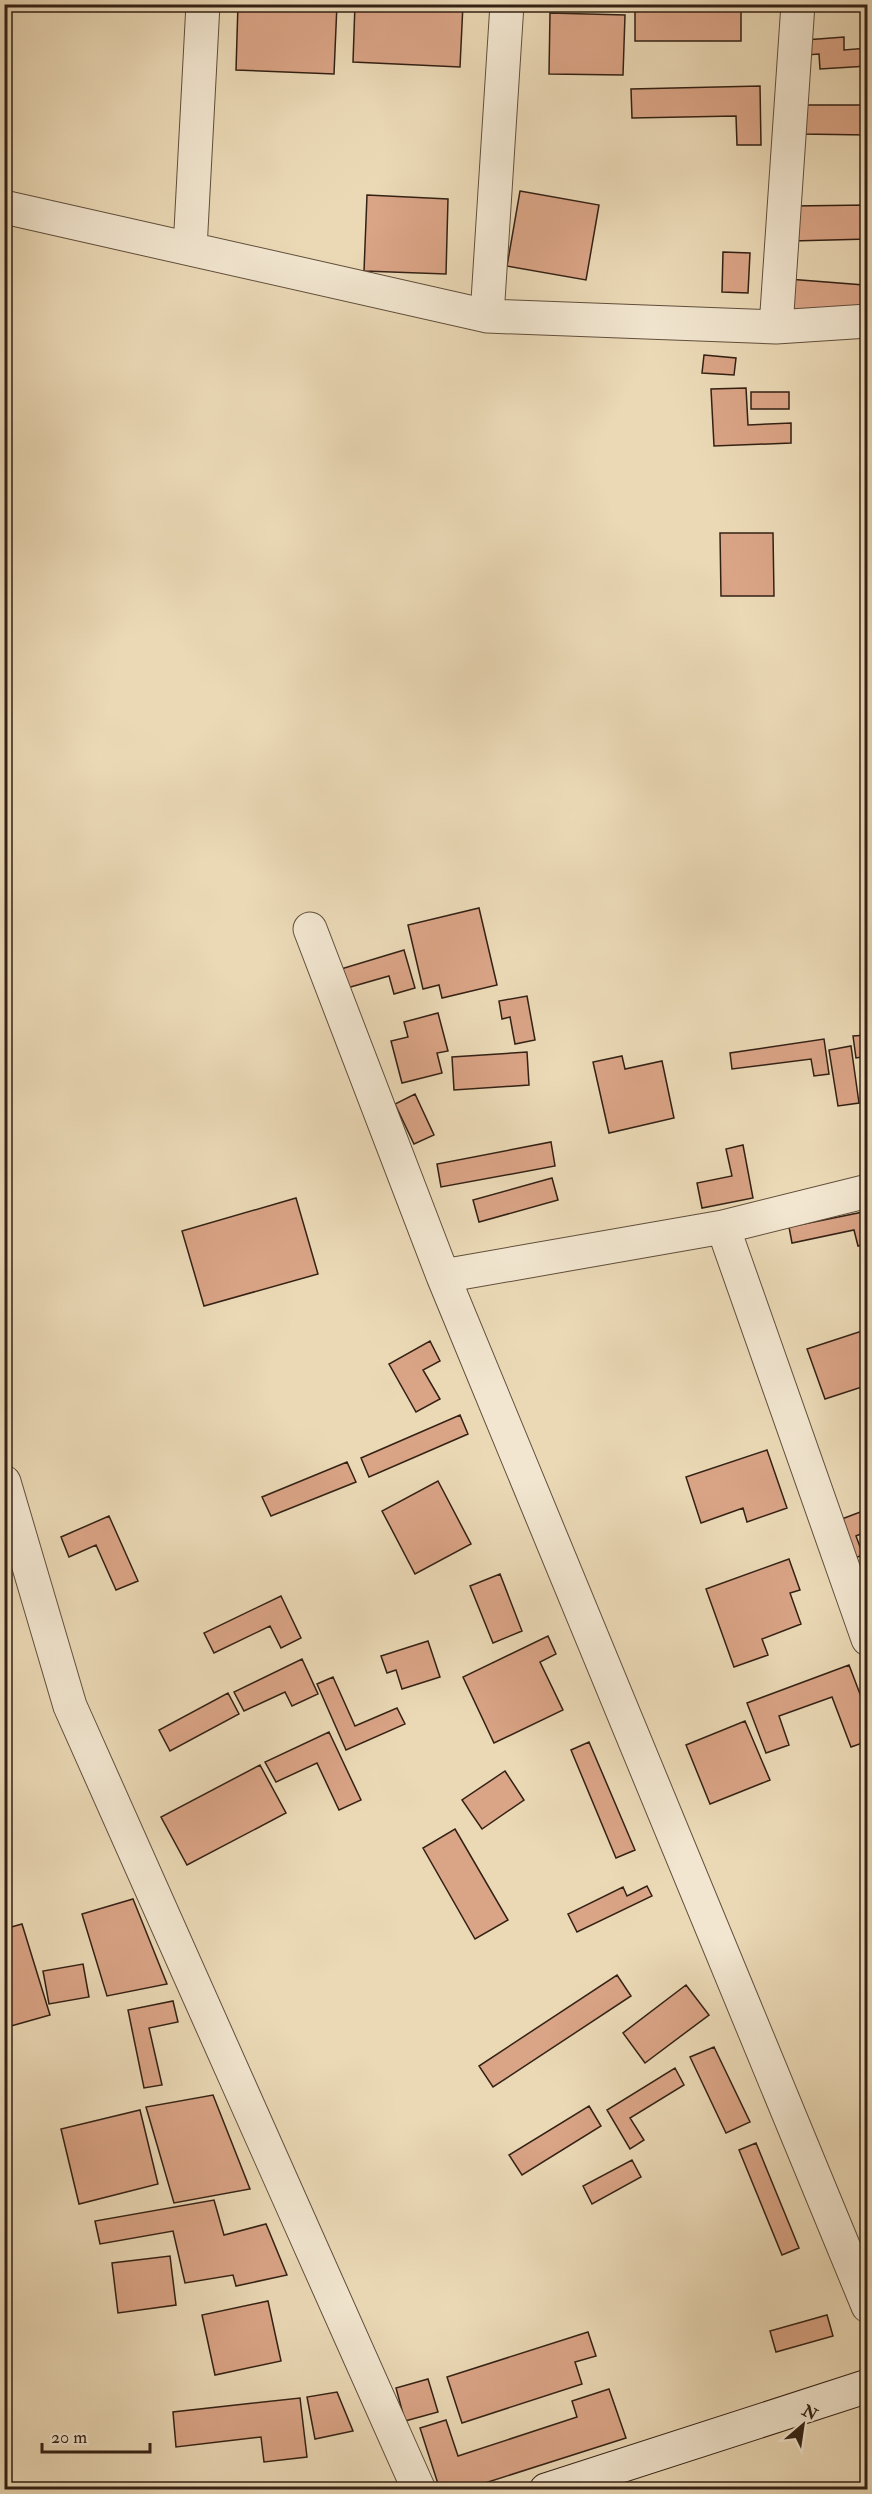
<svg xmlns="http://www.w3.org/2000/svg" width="872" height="2494" font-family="'IM FELL Double Pica',serif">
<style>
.building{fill:#daa486;stroke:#332114;stroke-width:1.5}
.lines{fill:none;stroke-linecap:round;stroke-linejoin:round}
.street-casing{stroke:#614f3c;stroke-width:35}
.secondary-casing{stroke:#332114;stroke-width:35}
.street{stroke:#f2e6d0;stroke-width:33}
.secondary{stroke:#f2e6d0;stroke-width:33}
</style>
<rect width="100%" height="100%" fill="#ebd9b6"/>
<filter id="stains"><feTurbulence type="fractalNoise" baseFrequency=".00333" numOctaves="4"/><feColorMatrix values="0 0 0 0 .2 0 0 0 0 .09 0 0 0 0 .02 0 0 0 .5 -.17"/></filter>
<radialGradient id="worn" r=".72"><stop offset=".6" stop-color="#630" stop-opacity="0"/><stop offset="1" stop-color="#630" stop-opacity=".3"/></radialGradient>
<path class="building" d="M238,4H337L334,74L236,70Z
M355,4H463L460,67L353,62Z
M635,4H741V41H635Z
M550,13L625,15L623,75L549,74Z
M844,37V50L868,48V66L820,69L819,54L806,55L805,40Z
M760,86L761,145H737L736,116L632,118L631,89Z
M800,105H868V135L800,134Z
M520,191L599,205L586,280L507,266Z
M367,195L448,199L446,274L364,271Z
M868,205V239L792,241V206Z
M723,252L750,253L748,293L722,292Z
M788,279L864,285L862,320L785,314Z
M704,355L736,358L734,375L702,373Z
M862,372H868V446H864Z
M746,388L748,425L791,423V443L714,446L711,389Z
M751,392H789V409H751Z
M720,533H773L774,596H721Z
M479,908L497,985L442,998L439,985L423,989L408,925Z
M404,950L415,988L394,994L389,976L347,988L341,969Z
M527,996L535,1040L515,1044L510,1017L502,1019L499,1001Z
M438,1013L448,1051L437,1053L442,1073L402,1083L391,1041L408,1037L404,1022Z
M868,1035V1056L856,1058L853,1036Z
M824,1039L829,1074L814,1076L811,1059L732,1069L730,1053Z
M851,1046L859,1103L838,1106L829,1050Z
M527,1052L529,1085L454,1090L452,1057Z
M622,1056L625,1069L662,1061L674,1118L609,1133L593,1062Z
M415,1094L434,1135L414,1144L395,1104Z
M551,1142L555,1166L441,1187L437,1164Z
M743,1145L753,1198L702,1208L697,1183L732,1176L726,1149Z
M552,1178L558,1200L479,1222L473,1200Z
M296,1198L318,1274L204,1306L182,1231Z
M868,1211V1244L858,1246L854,1230L792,1243L789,1227Z
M868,1329V1385L825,1399L807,1349Z
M430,1341L440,1361L423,1370L440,1399L416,1412L389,1364Z
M460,1415L468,1434L369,1477L361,1458Z
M767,1450L787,1508L747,1522L743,1508L701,1523L686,1477Z
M347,1462L356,1482L271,1516L262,1497Z
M438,1481L471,1544L415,1574L382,1511Z
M868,1509V1531L856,1536L863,1555L849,1560L834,1522Z
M109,1516L138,1581L116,1590L96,1545L69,1557L61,1537Z
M789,1559L800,1590L790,1593L801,1624L762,1639L768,1655L734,1667L706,1589Z
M500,1574L522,1631L493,1643L470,1586Z
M281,1596L301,1638L281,1648L270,1626L214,1653L204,1633Z
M548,1636L556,1654L540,1662L563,1710L494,1743L463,1677Z
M428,1641L440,1677L402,1689L396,1670L387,1673L381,1656Z
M302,1659L318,1694L292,1706L285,1692L244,1711L234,1692Z
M849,1665L868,1715V1741L851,1747L832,1697L779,1716L789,1745L766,1753L747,1703Z
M333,1677L355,1726L397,1708L405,1724L346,1750L317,1684Z
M228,1693L239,1714L170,1751L159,1730Z
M745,1721L770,1780L710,1804L686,1745Z
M329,1732L361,1800L339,1810L317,1763L276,1782L265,1762Z
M589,1742L635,1850L616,1858L571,1750Z
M260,1765L286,1813L187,1865L161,1817Z
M505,1771L524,1800L482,1829L462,1800Z
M455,1829L508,1920L475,1939L423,1848Z
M647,1886L652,1896L577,1932L568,1914L623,1887L627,1896Z
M133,1899L167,1984L107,1996L82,1914Z
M22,1924L50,2015L4,2028V1929Z
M83,1964L89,1997L49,2004L43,1971Z
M617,1975L631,1996L493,2087L479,2066Z
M686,1985L709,2015L645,2063L623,2033Z
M173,2001L178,2022L149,2028L162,2085L144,2088L128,2010Z
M714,2047L750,2122L726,2133L690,2057Z
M675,2068L684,2085L630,2118L644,2140L630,2149L607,2110Z
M213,2095L250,2189L174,2203L146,2107Z
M589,2106L601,2126L522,2175L509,2155Z
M140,2110L158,2184L79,2204L61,2129Z
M756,2143L799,2248L782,2255L739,2150Z
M632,2160L641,2177L592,2204L583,2186Z
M214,2200L224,2235L266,2224L287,2275L236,2286L233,2275L185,2283L173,2231L100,2244L95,2221Z
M170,2256L176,2305L118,2313L112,2263Z
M268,2301L281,2361L215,2375L202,2315Z
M827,2315L833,2336L776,2352L770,2331Z
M588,2332L596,2356L575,2362L582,2384L462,2423L447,2377Z
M428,2379L438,2412L405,2421L396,2388Z
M609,2389L626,2438L463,2490H440L420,2428L446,2420L458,2456L577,2417L572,2401Z
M337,2392L353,2431L315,2439L307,2397Z
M300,2398L307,2457L264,2462L261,2437L176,2447L173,2412Z"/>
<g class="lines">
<defs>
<path id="street" d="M4,207L487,316L776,327L868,321
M190,249L203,4
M487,316L507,4
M776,327L798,4
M310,929L443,1276L868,2306
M723,1227L868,1639
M443,1276L723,1227L868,1191
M4,1482L70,1706L419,2490"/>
<path id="secondary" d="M546,2490L868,2386"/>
</defs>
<use href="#street" class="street-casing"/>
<use href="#secondary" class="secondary-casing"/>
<use href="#street" class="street"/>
<use href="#secondary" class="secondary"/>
</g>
<rect width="872" height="2494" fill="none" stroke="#ebd9b6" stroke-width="24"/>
<rect x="6" y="6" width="860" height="2482" fill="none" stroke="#332114" stroke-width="3"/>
<rect x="12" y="12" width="848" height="2470" fill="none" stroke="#332114" stroke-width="1.5"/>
<g transform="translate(803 2425) rotate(29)" stroke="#f2e6d0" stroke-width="4.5" paint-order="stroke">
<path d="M0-4.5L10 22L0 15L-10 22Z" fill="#332114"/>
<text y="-9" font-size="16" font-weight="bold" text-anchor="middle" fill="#332114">N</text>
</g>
<path d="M42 2443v9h108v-9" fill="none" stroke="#332114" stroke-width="3"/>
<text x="51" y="2443" font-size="18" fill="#332114" stroke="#f2e6d0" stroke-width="4.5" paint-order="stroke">20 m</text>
<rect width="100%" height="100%" filter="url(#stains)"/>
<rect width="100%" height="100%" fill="url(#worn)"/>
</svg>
